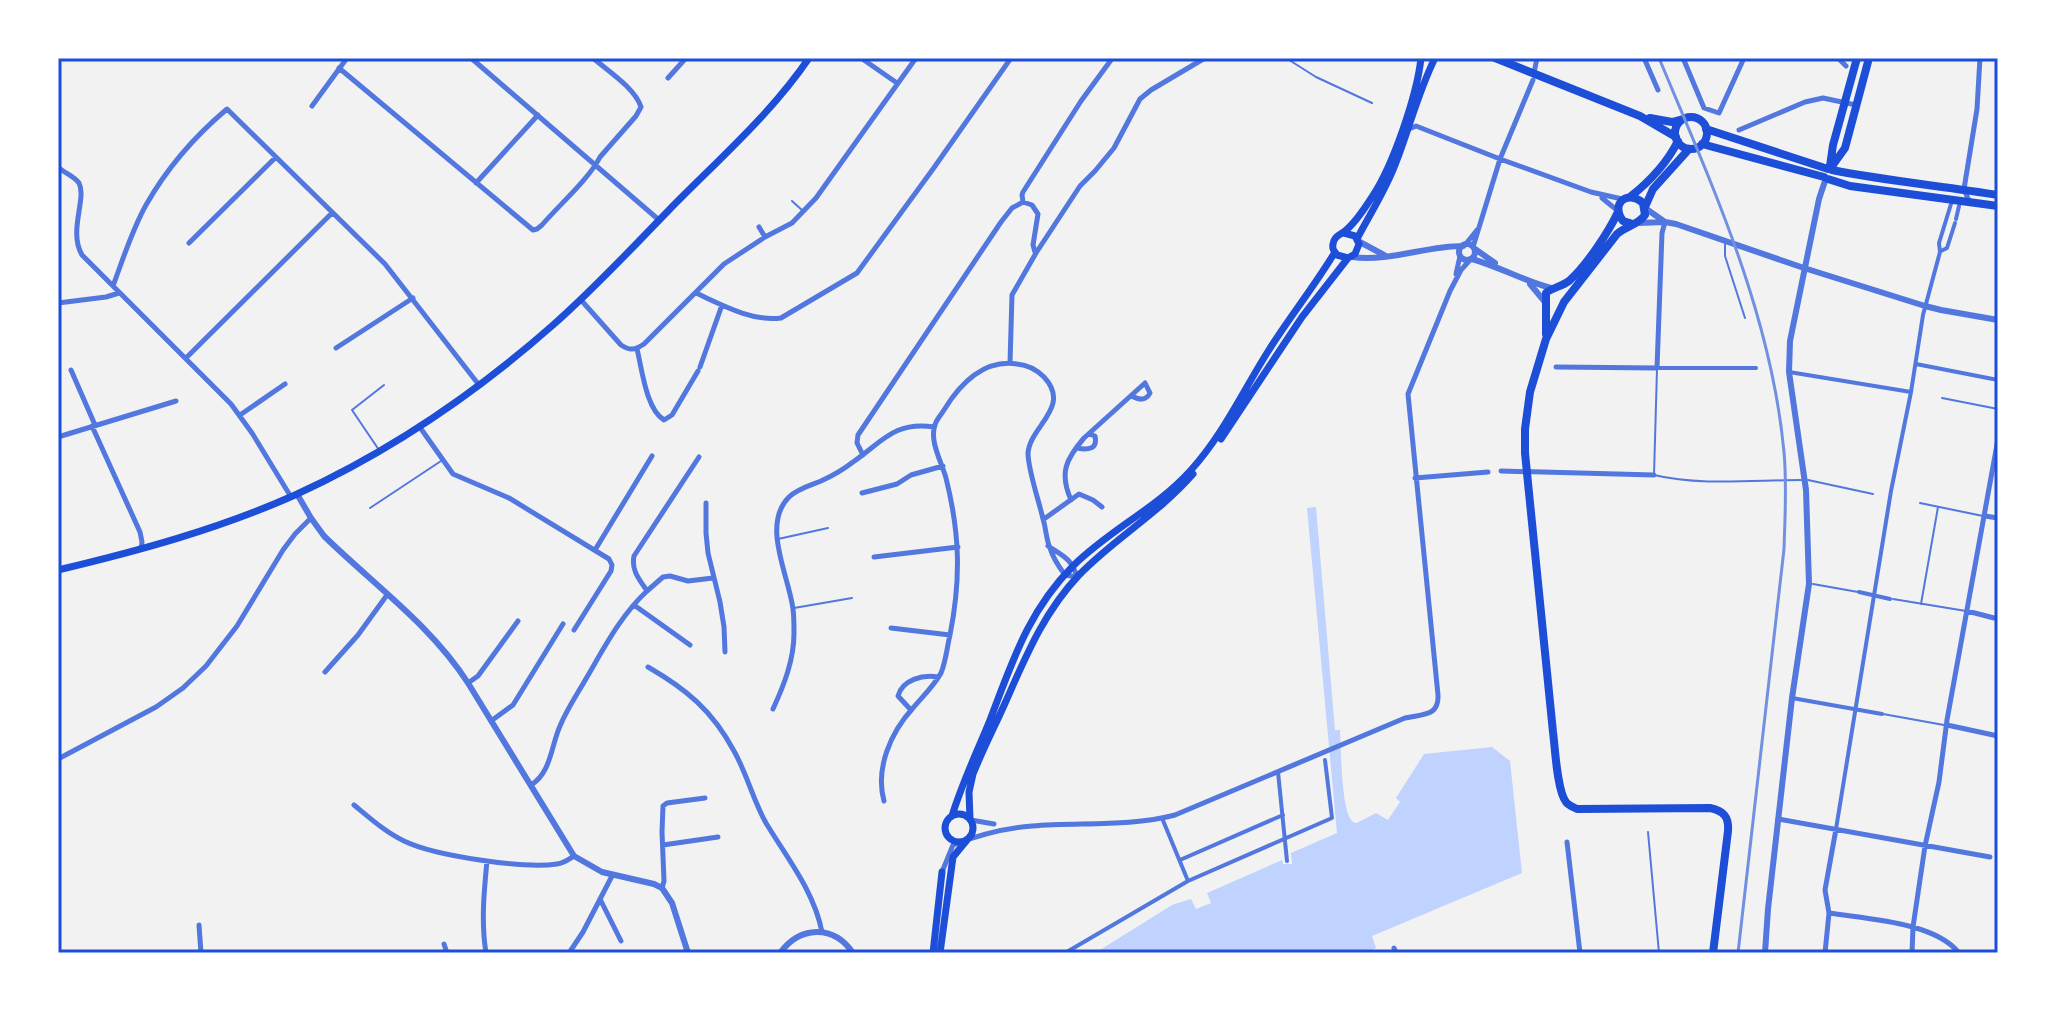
<svg xmlns="http://www.w3.org/2000/svg" width="2056" height="1011" font-family="Roboto,sans-serif">
<style>
.water{fill:#bfd3fe}
.lines{fill:none;stroke-linecap:round;stroke-linejoin:round}
.service{stroke:#5277de;stroke-width:2}
.pedestrian{stroke:#5277de;stroke-width:4}
.minor{stroke:#5277de;stroke-width:5}
.tertiary{stroke:#5277de;stroke-width:6}
.secondary{stroke:#1d4ed8;stroke-width:7}
.primary{stroke:#1d4ed8;stroke-width:8}
.rail{stroke:#7290e2;stroke-width:3}
.neatline{fill:none;stroke:#1d4ed8;stroke-width:3}
</style>
<rect width="100%" height="100%" fill="#f2f2f2"/>
<path class="water" d="M1316,507L1335,730H1340C1341,747 1341,810 1352,821C1353,822 1355,823 1357,823L1376,813L1388,820L1400,802L1396,798L1424,754L1492,747L1510,761L1522,873L1372,936L1376,948L1365,953H1095L1172,905L1191,899L1196,909L1211,903L1207,893L1282,860L1283,864H1292L1291,853L1337,833L1307,508Z"/>
<g class="lines">
<path class="service" d="M1286,58L1316,77L1372,103
M792,201L803,211
M1725,243V256L1745,318
M1657,369L1654,475C1699,486 1755,480 1801,480
M1942,398L1998,409
M379,450L352,410L384,385
M1808,480L1873,494
M1920,503L1983,516
M370,508L441,461
M778,539L828,528
M1813,584L1858,592
M1893,599L1966,611
M1921,604L1938,507
M794,608L852,598
M1883,714L1944,725
M1648,832L1659,953"/>
<path class="pedestrian" d="M1956,219L1959,206
M1941,251L1947,248L1955,223
M1916,364L1998,380
M1657,368H1756
M1789,372L1911,392
M1859,592L1890,599
M1792,698L1882,714
M1278,772L1287,861
M1162,818L1188,881L1332,818L1325,760
M1836,829L1891,491L1911,392L1923,315L1940,252L1939,243L1951,204
M1180,860L1283,815
M1065,953L1188,881"/>
<path class="minor" d="M471,58L659,220
M861,58L897,83
M1644,58L1658,90
M1683,58L1704,108L1719,113L1744,58
M1838,58L1846,66
M339,68L533,230L537,229L542,225C559,205 589,179 600,157L636,116L641,107C635,88 608,71 593,58
M1534,73L1537,58
M668,78L686,58
M312,106L347,58
M1409,129L1416,126L1500,159L1591,192L1622,199
M1739,130L1805,102L1823,98L1856,105
M58,167C64,173 74,176 79,183C87,199 68,231 82,255L231,404L252,433L291,497
M476,183L538,115
M1602,198L1618,211
M1969,201L1964,189L1977,109L1980,58
M1023,202L1022,195L1023,192L1081,101L1111,60
M759,227L765,237
M189,243L276,157
M1465,245L1477,230
M1473,247L1500,159L1533,80
M1456,274L1460,256
M113,286C123,259 132,230 146,205C167,168 195,136 227,109L385,264L479,385
M696,293C722,305 753,322 781,318L857,273L933,169L1011,58
M581,300L621,345C630,351 635,350 644,344L724,264L765,237L792,223L816,198L916,58
M58,303L106,297L119,293
M336,348L413,298
M637,349C642,369 646,409 664,420L672,415L698,371
M186,358L332,213
M1010,363L1012,295L1036,253L1080,186L1095,171L1114,148L1140,99L1151,90L1205,58
M700,367L722,305
M1556,367L1657,368L1662,233L1665,222
M71,370L95,425
M240,415L285,384
M92,426L140,532L142,542L141,549
M419,426L453,474L509,498L609,559L612,565L611,571L574,630
M58,437L176,401
M1077,448C1087,450 1098,450 1095,436L1089,434
M863,455L857,443L858,435L1001,222L1012,208L1023,202L1032,205L1038,214L1033,245L1035,252
M1501,471L1654,475
M1415,478L1488,472
M862,493L897,484L911,475L943,466
M1071,500C1059,473 1066,459 1084,438L1145,383L1150,393C1146,401 1139,400 1132,396
M706,503V533L708,553L720,602L724,627L725,652
M1985,516L1998,518
M1044,519L1079,494L1093,500L1102,507
M595,550L652,456
M874,557L958,547
M647,591L663,577L670,576L688,581L713,578
M634,605L690,645
M1967,611L1998,619
M891,628L950,635C961,579 960,534 946,478C942,463 929,441 935,425C936,420 941,415 944,410C960,384 984,359 1017,364C1028,365 1036,369 1044,377C1072,407 1030,426 1028,453C1028,470 1039,501 1043,519C1046,528 1046,539 1050,548C1053,558 1059,567 1065,575L1077,577C1072,559 1063,556 1048,546
M648,667C686,689 712,710 734,751C747,774 753,800 766,823C787,858 814,891 822,932
M325,672L358,635L387,595
M468,683L478,676L518,621
M773,709C784,685 794,660 794,633C794,625 794,616 793,609C789,576 761,525 789,497C797,489 811,485 821,481C832,476 844,469 853,462C882,442 894,421 934,427
M911,710L898,696C902,680 923,674 938,677
M491,721L513,705L563,624
M1947,725L1998,736
M58,759L156,707L183,688L206,666L237,626L283,550L295,534L311,518
M531,785C551,773 551,746 560,726C567,709 578,693 587,677C604,648 621,615 647,591C640,580 631,571 634,556L699,457
M884,801C875,768 891,732 913,708C922,697 934,686 941,673C946,661 947,647 950,635
M354,805C370,818 385,832 404,841C435,856 524,869 557,864C564,863 569,859 574,856
M1778,819L1990,857
M971,820L994,824
M1567,842L1580,953
M663,845L718,837
M942,872L953,845C978,835 1005,828 1032,826C1080,822 1129,827 1175,815L1405,718C1422,714 1439,717 1438,695L1408,394L1450,291L1461,270L1470,260
M662,888L664,881L662,832L663,806L667,803L705,798
M600,899L621,941
M1829,913C1866,919 1935,922 1959,953
M199,925L201,953
M444,944L447,953
M1394,948L1396,953
M486,953C481,922 484,892 487,861
M569,953L583,932L612,876
M1825,953L1829,913L1825,890L1836,829
M1912,953L1913,927L1925,846L1939,782L1947,720L1998,439"/>
<path class="tertiary" d="M1645,208L1665,222
M1638,223L1665,222L1676,224L1804,268L1925,306L1941,310L1998,320
M1358,241L1384,255
M1459 252a8 8 0 1 1 16 0a8 8 0 1 1-16 0Z
M1475,249L1495,263
M1352,257C1390,262 1425,246 1463,246
M1472,259C1500,267 1524,281 1551,288
M1530,284L1545,302
M297,494L311,518L324,536C373,584 431,625 468,683L574,856L602,872L654,884L662,888L672,903L688,953
M780,953C800,926 833,924 853,953
M1765,953L1768,909L1792,698L1809,584L1806,490L1789,372L1790,341L1819,199L1826,178"/>
<path class="secondary" d="M1344,233L1355,236L1359,244L1355,254L1348,258L1337,255C1334,251 1332,249 1333,244C1334,236 1340,235 1345,231C1355,223 1365,208 1372,197C1393,166 1417,95 1421,58
M1357,239C1370,214 1385,191 1395,165C1409,130 1418,92 1435,58
M1221,439L1302,317L1348,258
M58,570C138,551 219,529 295,495C389,452 476,393 553,325C594,289 631,249 669,210C717,161 771,114 809,58
M945 828a14 14 0 1 1 28 0a14 14 0 1 1-28 0Z
M952,816C962,783 977,752 990,720C1012,663 1028,611 1073,566C1109,530 1156,509 1191,470C1222,436 1242,393 1267,353C1288,319 1314,287 1335,252
M970,819L969,792L973,774C983,749 995,726 1006,701C1026,656 1044,612 1079,575C1115,538 1158,514 1193,474
M933,953L942,872
M940,953L953,857L967,840"/>
<path class="primary" d="M1495,58L1640,116L1676,137
M1675 133a16 16 0 1 1 32 0a16 16 0 1 1-32 0Z
M1650,118L1672,122L1683,119
M1706,129L1828,169
M1702,144L1824,177
M1830,166L1833,145L1857,58
M1830,169L1845,148L1869,58
M1832,170C1887,181 1943,186 1998,195
M1828,179L1850,186L1998,206
M1630,197C1649,182 1667,163 1678,141
M1645,207L1653,189L1689,149
M1633,224L1623,221C1610,204 1627,189 1643,203L1645,215C1638,225 1626,226 1617,234L1564,302L1546,339L1530,392L1525,429V453L1553,732C1555,747 1557,791 1566,802C1568,805 1573,807 1577,809L1710,808C1724,811 1729,817 1728,831L1713,953
M1546,334V293C1553,287 1561,287 1569,281C1586,266 1608,233 1618,212"/>
<path class="rail" d="M1659,58C1712,185 1771,313 1784,452C1787,484 1785,517 1784,549L1738,953"/>
</g>
<rect width="2056" height="1011" fill="none" stroke="#ffffff" stroke-width="120"/>
<rect x="60" y="60" width="1936" height="891" class="neatline"/>
</svg>
